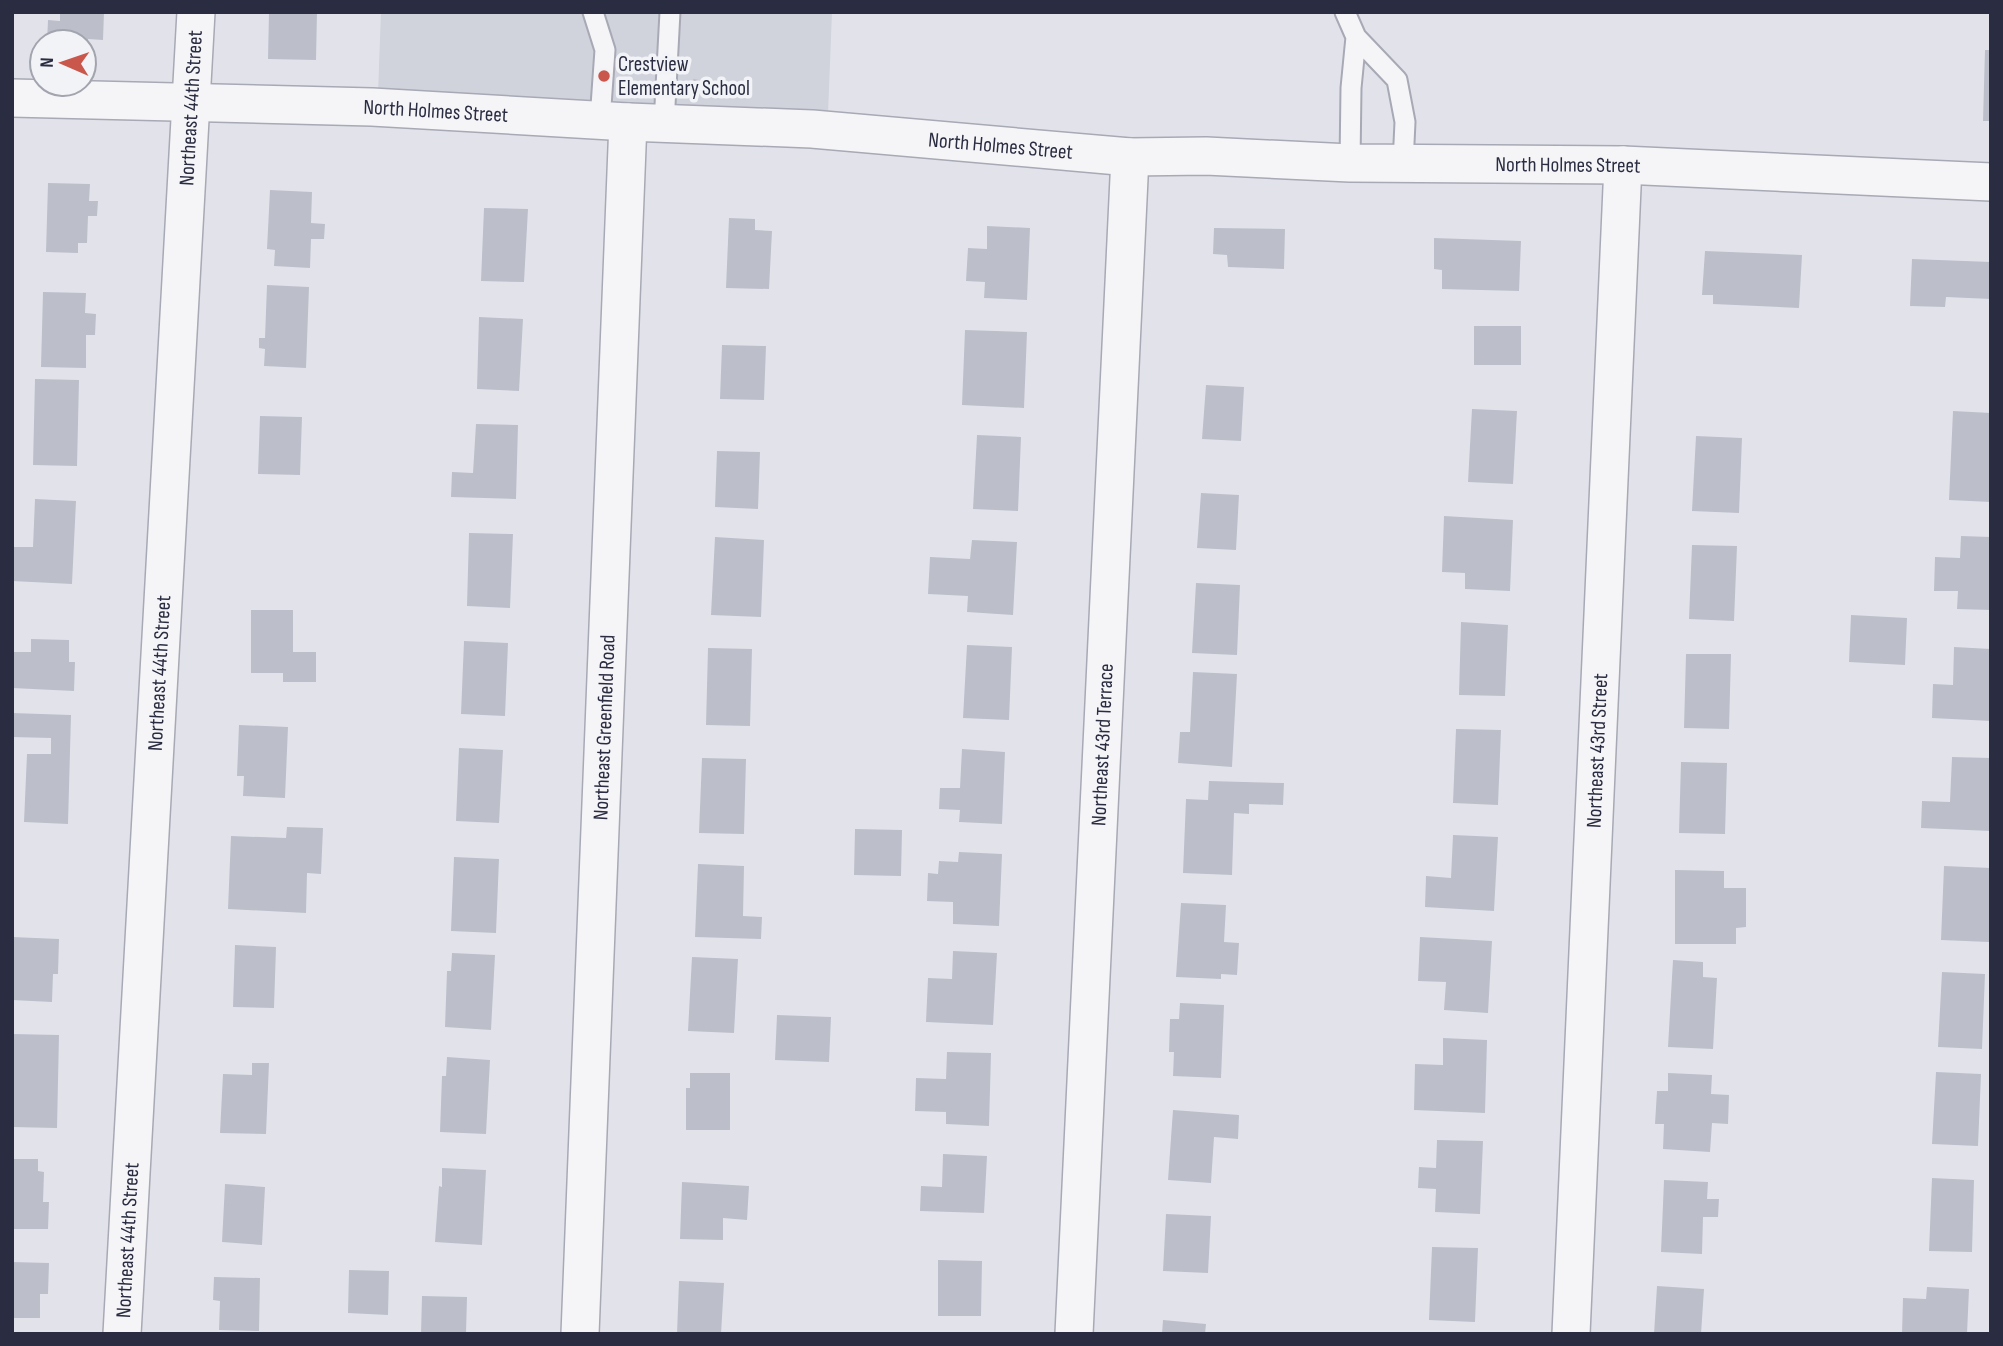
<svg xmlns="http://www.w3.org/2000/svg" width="2003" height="1346" font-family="'Sofia Sans Condensed',sans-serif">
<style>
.built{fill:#d0d2dc}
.building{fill:#bcbeca}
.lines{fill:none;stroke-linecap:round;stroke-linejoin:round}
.service-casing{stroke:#a7a9b4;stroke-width:23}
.minor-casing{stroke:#a7a9b4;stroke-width:40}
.path{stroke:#c0c1c8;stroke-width:4.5;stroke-dasharray:5 5;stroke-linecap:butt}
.service{stroke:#f5f5f8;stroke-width:19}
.minor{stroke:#f5f5f8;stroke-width:37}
.poi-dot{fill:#ca574c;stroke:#f2f3f7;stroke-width:2.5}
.labels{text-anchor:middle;stroke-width:7;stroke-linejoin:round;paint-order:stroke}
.poi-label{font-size:21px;fill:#2a2d41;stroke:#f2f3f7;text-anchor:start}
.street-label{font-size:21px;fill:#2a2d41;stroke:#f2f3f7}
</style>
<rect width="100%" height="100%" fill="#e2e3ea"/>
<path class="built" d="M381,12H832L828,114L378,94Z"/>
<path class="building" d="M60,12H104L103,40L88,39L87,56H84V42H47L48,20L60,21Z
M269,12H317L316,60L268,59Z
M1985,50H1991V121H1983Z
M48,183L90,184L89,201H98L97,216H88L87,243H78V253L46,252Z
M270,190L312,192L311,223L325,224L324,239H311L310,268L274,266L275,250L267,249Z
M484,208L528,209L524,282L481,281Z
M729,218L755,219V230L772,231L769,289L726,288Z
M987,226L1030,228L1027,300L984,298L985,282L966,281L968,248L987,249Z
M1214,228L1285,229L1284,269L1228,267L1227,255L1213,254Z
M1434,238L1521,241L1519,291L1442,289V270L1434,269Z
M1705,251L1802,255L1799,308L1713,304V295H1702Z
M1912,259L1991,262V299L1946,297L1945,307L1910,306Z
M267,285L309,287L306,368L264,366L265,349L259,348V338H265Z
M43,292L86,293L85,313L96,314L95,335H86V368L41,367Z
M479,317L523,319L519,391L477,389Z
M1474,326H1521V365H1474Z
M965,330L1027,332L1024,408L962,405Z
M722,345L766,346L764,400L720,399Z
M35,379L79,380L77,466L33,465Z
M1206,385L1244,387L1241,441L1202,439Z
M1472,409L1517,411L1513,484L1468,482Z
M1953,411L1991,413V502L1949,500Z
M260,416L302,417L300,475L258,474Z
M476,424L518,425L516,499L451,497L452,472L473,473Z
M977,435L1021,437L1018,511L973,509Z
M1696,436L1742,438L1739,513L1692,511Z
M717,451L760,452L758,509L715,507Z
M1201,493L1239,495L1236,550L1197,548Z
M35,499L76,501L72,584L12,581L14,547H33Z
M1444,516L1513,520L1510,591L1465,589V573L1442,572Z
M469,533L513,534L510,608L467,606Z
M1961,536L1991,537V610L1957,609L1958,591H1934L1935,557L1960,558Z
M715,537L764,540L761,617L711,615Z
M972,540L1017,542L1013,615L967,612L968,596L928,594L930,557L970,559Z
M1692,545L1737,546L1734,621L1689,619Z
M1196,583L1240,585L1237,655L1192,653Z
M251,610H293V652H316V682H283V673H251Z
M1851,615L1907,618L1905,665L1849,662Z
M1461,622L1508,625L1505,696L1459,695Z
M31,639L69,640V662H75L74,691L12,688V652H31Z
M464,641L508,643L505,716L461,714Z
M967,645L1012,647L1009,720L963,718Z
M1954,647L1991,649V721L1932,718L1933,684L1953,685Z
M708,648L752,649L750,726L706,725Z
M1686,654H1731L1729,729L1684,728Z
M1193,672L1237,674L1232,767L1178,763L1180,732H1190Z
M12,713L71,715L68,824L24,822L27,754H51V738L12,737Z
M239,725L288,727L285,798L243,796L244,776H237Z
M1456,729L1501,730L1498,805L1453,803Z
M459,748L503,750L499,823L456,821Z
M962,749L1005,752L1002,824L959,822L960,810L939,809L940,788H960Z
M1952,757L1991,758V831L1921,828L1922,801L1950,802Z
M702,758L746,759L744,834L699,833Z
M1681,762L1727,763L1725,834L1679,833Z
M1209,781L1284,783L1283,805L1249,804V814L1234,813L1232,875L1183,873L1186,799L1208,800Z
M287,827L323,828L321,874L307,873L306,913L228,909L231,836L286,838Z
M855,829L902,830L901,876L854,875Z
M1453,835L1498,837L1494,911L1425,907L1426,876L1451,878Z
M959,852L1002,854L999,926L953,924V902L927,901L928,873L938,874L939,861L958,862Z
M454,857L499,859L496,933L451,931Z
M698,864L744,866L743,916L762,917L761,939L695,937Z
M1944,866L1991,868L1989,942L1941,940Z
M1675,870L1724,871V888H1746V927L1736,928V944H1675Z
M1181,903L1226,905L1224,942L1239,943L1237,975L1221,974V979L1176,977Z
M12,937L59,939L58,974H53L52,1002L12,1000Z
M1420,937L1492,941L1488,1013L1444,1010L1446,982L1418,981Z
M235,945L276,947L274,1008L233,1007Z
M953,951L997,953L993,1025L926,1022L928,978L952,979Z
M452,953L495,955L491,1030L445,1027L447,971H451Z
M692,957L738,959L734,1033L688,1031Z
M1673,960L1703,962V977L1717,978L1713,1049L1668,1047Z
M1942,972L1985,974L1982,1049L1938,1047Z
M1180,1003L1224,1005L1221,1078L1173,1076L1174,1052H1169L1170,1019H1179Z
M777,1015L831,1017L829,1062L775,1060Z
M12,1034L59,1035L57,1128L12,1127Z
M1443,1038L1487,1040L1485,1113L1414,1110L1415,1064L1443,1065Z
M947,1052L991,1053L989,1126L946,1124V1112L915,1111L916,1078L946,1079Z
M447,1057L490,1060L486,1134L440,1132L442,1076H446Z
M252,1063H269L266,1134L220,1133L223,1074L252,1075Z
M1936,1072L1981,1074L1978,1146L1932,1144Z
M690,1073H730V1130H686V1088H690Z
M1668,1073L1712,1075L1711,1094L1729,1095L1728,1124L1712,1123L1710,1152L1663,1149L1664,1124H1655L1657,1091H1668Z
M1173,1110L1239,1115L1238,1139L1214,1137L1211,1183L1168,1180Z
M1437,1140L1483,1141L1480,1214L1435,1212L1436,1189L1418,1188L1419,1167L1436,1168Z
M943,1154L987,1156L984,1213L920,1211L921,1186L942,1187Z
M12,1159H38V1171L44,1172L43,1202H49L48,1229H12Z
M442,1168L486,1170L482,1245L435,1242L439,1186L442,1187Z
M1932,1178L1974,1180L1972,1252L1929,1251Z
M1664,1180L1708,1182L1707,1199H1719L1718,1217H1703L1702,1254L1661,1252Z
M682,1182L749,1186L747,1220L723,1218V1240L680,1239Z
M225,1184L265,1187L262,1245L222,1242Z
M1166,1214L1211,1216L1208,1273L1163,1271Z
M1432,1247L1478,1248L1475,1322L1429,1320Z
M938,1260L982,1261L981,1316H938Z
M12,1262L49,1263L48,1294H40V1318H12Z
M349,1270L389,1271L388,1315L348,1313Z
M214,1277L260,1278L259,1331L219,1330L220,1301L213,1300Z
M679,1281L724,1283L721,1334H677Z
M1657,1286L1704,1289L1701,1334H1654Z
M1927,1287L1969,1289L1967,1334H1902L1903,1298L1926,1299Z
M422,1296L467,1297L466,1334H421Z
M1163,1320L1206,1324L1205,1334H1162Z"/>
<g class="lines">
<defs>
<path id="service" d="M593,12L605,50L600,120
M1345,12L1356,37
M664,124L670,12
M1350,163L1351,88L1356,37L1397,80L1405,122L1403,164"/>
<g id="minor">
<path id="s1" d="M12,98L372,107L628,122L812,129L1130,157L1206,156L1350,163L1623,165L1991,182"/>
<path id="s2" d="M122,1334L196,12"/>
<path id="s3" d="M580,1334L628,122"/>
<path id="s4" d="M1074,1334L1130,157"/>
<path id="s5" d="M1571,1334L1623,165"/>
</g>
</defs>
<use href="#service" class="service-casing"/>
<use href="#minor" class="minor-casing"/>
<path class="path" d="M693,81L722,86"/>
<use href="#service" class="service"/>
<use href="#minor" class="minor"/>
</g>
<circle class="poi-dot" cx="604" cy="76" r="7"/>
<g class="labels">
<g class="poi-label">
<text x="618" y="71">Crestview<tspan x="618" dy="24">Elementary School</tspan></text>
</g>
<g class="street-label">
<text dy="7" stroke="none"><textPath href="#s2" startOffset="1228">Northeast 44th Street</textPath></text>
<text dy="7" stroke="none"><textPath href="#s1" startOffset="424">North Holmes Street</textPath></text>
<text dy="7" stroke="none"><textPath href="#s1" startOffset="990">North Holmes Street</textPath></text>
<text dy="7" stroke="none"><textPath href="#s1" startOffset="1558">North Holmes Street</textPath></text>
<text dy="7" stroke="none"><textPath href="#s2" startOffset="662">Northeast 44th Street</textPath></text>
<text dy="7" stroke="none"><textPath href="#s3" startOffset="607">Northeast Greenfield Road</textPath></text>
<text dy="7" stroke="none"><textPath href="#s4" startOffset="590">Northeast 43rd Terrace</textPath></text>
<text dy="7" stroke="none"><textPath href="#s5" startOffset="584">Northeast 43rd Street</textPath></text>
<text dy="7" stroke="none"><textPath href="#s2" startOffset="94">Northeast 44th Street</textPath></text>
</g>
</g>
<rect width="2003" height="1346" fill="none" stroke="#2a2d41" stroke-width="28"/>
<g transform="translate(63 63) rotate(272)"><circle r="33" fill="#f2f3f7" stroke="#a2a4ae" stroke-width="2"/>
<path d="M0-5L12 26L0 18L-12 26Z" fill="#ca574c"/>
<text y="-10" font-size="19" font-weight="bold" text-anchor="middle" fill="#2a2d41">N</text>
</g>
</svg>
